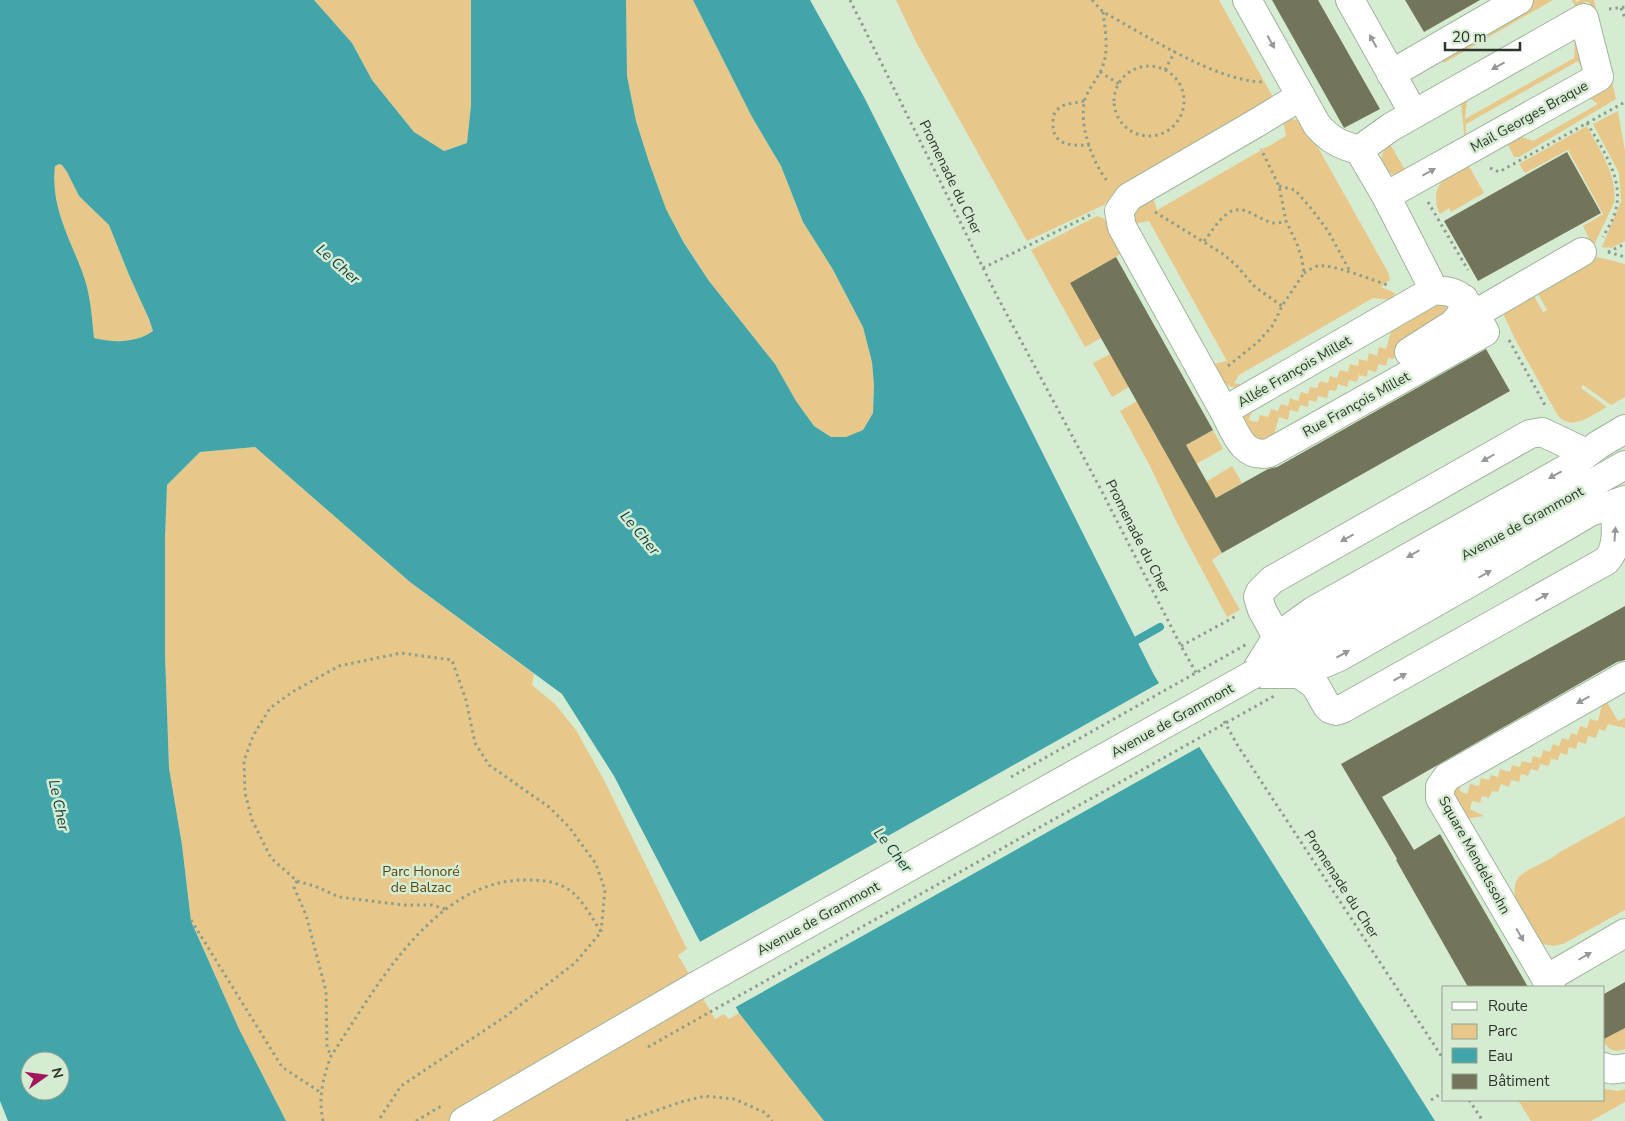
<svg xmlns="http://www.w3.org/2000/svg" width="1625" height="1121" font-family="'Nunito Sans',sans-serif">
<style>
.green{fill:#e8c88a}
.water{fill:#41a5a9;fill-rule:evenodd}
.pier{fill:#d6ecd2}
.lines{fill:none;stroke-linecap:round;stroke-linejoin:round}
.stream{stroke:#41a5a9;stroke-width:8}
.building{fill:#727559}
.minor-casing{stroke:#a0b59c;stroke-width:30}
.major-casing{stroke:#a0b59c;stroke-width:30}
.path{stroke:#8d9e8a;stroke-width:3;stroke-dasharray:2.5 4;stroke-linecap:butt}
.minor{stroke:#fff;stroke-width:28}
.major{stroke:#fff;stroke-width:28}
.major-bridge-casing{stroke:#a0b59c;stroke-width:30;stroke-linecap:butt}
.path-bridge{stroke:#8d9e8a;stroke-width:3;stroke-dasharray:2.5 4;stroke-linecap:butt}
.major-bridge{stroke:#fff;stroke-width:28}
.oneway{fill:#969a96}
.labels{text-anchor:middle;stroke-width:5;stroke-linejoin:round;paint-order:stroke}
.street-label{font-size:14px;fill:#2d362c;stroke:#d6ecd2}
.park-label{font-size:14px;fill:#5c4512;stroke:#d6ecd2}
.water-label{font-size:15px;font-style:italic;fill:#103e40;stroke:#d6ecd2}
</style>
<rect width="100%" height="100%" fill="#d6ecd2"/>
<path class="green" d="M314,0H471V105L467,143L443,151L414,132L372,80L352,43Z
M626,0H693L752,117L781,166L803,222L832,268L863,327L872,361L874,385L873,413L863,430L846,437H831L814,426L796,401L775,364L709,281L684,242L666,209L649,162L636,121L627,76Z
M896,0H1219L1274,99L1119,187L1104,205L1027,241L916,42Z
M1533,0H1553L1444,63L1440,56Z
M1572,0H1575L1577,2L1580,0H1594L1616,99L1519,157H1514L1507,143L1519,136L1533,141L1598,104L1582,93L1606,75L1592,7L1589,2H1585L1575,7Z
M1575,38L1586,75L1578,61L1466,124V143H1465L1461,103L1467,100L1465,119L1574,58Z
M1618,111L1625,151V241L1611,248L1602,247L1621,201L1619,173L1593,124Z
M1293,119L1299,121L1307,128L1388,272L1390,280L1381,287L1395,293L1392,300L1373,298L1239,375L1234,383L1244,385C1227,394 1220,376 1213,364L1227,361L1149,221L1134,224L1133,210L1153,197L1157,210L1286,136L1283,122Z
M1587,126C1599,149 1618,175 1614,203L1593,247L1583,226L1603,214L1568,150L1525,173L1519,164Z
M1390,144L1408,175C1385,180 1372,159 1390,144Z
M59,164L62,165L67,172L79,196L109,225L129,275L149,319L153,331C136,343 114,343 94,338C92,319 91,299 85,281C72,241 50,209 55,165Z
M1468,164L1484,193L1451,212L1449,208L1440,214C1437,209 1436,204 1436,198C1436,179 1454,172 1468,164Z
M1097,216L1103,218L1106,221L1122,252L1116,257L1070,283L1101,338L1085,347L1031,250Z
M1584,255L1606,259L1625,264V397L1611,405L1583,385L1581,388L1607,407C1592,415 1570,433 1557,414L1514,337L1502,311L1533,294L1543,312L1547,310L1537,292Z
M1432,302L1448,304L1444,314L1441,317L1402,339L1415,362L1404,355L1396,352L1394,359L1388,358L1386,366L1379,364L1376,372L1368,370L1367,377L1359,375L1357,382L1349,380L1347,387L1338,384L1336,391L1329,390L1327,398L1318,396L1316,402L1309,400L1308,407L1300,405L1298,412L1290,410L1288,420L1279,417L1272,443L1253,444L1241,420L1243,411L1254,402L1249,420L1258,422L1260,415L1268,417L1271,409L1278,411L1281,404L1288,406L1290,398L1298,401L1301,392L1308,394L1310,387L1317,388L1320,381L1328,383L1330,376L1337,378L1340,370L1348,372L1350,364L1358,366L1359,359L1367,361L1369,353L1377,356L1379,347L1386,349L1393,324Z
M1110,354L1129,387L1112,397L1093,363Z
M1137,401L1222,553L1212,560L1240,610L1227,617L1176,521L1150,466L1120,411Z
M1213,430L1223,449L1196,464L1186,445Z
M255,447L410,582L534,674L532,685L555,704L576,730L604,780L687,949L678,955L715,1019L724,1014L729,1019L739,1013L824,1121H286L239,1029L191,920L182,845L169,769L165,654V539L167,485L200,452Z
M1232,466L1242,483L1216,498L1206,482Z
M1604,697L1618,721L1625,718V728L1608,724L1605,731L1599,729L1596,738L1588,736L1586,744L1578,742L1576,749L1569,747L1567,755L1560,753L1558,760L1551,759L1549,766L1540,764L1538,771L1531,769L1528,776L1521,774L1519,782L1511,780L1509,787L1501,784L1498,792L1492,791L1489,798L1482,796L1480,803L1472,801L1470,809L1484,816L1471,818L1464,817L1453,805L1451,784L1461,775L1460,791L1467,794L1470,784L1479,786L1481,778L1489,780L1491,775L1498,777L1500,769L1510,772L1512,765L1520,767L1522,761L1531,763L1533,756L1541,758L1543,750L1550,752L1553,744L1559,746L1562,738L1569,740L1571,733L1577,735L1580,726L1587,728L1590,719L1598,721Z
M1625,816V910L1563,944L1552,946L1539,943C1531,929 1503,891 1520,876C1530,867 1548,862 1560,852Z
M1625,1028V1049C1615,1053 1610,1051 1604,1042V1039Z
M1604,1089L1618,1091L1625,1089V1102L1591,1121H1531L1518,1100H1604Z"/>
<path class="water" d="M0,0H314L352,43L372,80L414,132L444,151L467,143L471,105V0H626L627,76L636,121L649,162L666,209L684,243L709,281L775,364L796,401L814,426L831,437H846L863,430L873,413L874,385L872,362L863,327L832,268L803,222L781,166L752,117L693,0H810L864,97L1154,675L1435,1121H824L739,1013L698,938L614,776L562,694L410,582L255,447L200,452L167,485L165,539V654L169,768L182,845L191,921L239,1029L286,1121H8L0,1101ZM59,164L62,165L67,172L79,196L109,225L129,275L149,319L153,331C136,343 114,343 94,338C92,319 91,299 85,280C72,241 50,209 55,166ZM30,1061H60V1091H30Z"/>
<path class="pier" d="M1161,682L1201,746L734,1008L698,943Z"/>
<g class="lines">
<path class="stream" d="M1137,640L1160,627"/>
</g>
<path class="building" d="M1272,0H1318L1380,109L1344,128Z
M1405,0H1480L1424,32Z
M1567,152L1601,213L1478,281L1444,221Z
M1116,257L1213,430L1186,445L1216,498L1268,469L1277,467L1486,349L1510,391L1222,553L1070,283Z
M1625,606V660L1617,662L1382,797L1414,850L1440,834L1528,987H1468L1396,860L1397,859L1341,764Z
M1625,982V1028L1604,1039V994Z"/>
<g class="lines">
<defs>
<path id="minor" d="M1247,0L1317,125C1330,140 1340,145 1359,150L1386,196L1434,290L1224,411L1122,227L1119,211L1129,197L1253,125L1301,96
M1350,0L1414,114
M1391,74L1519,0
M1359,150L1391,127L1414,114L1584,18L1599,77L1386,196
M1434,290C1459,292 1460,294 1475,314L1582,252
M1409,352L1453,324L1461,315L1464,299
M1224,411C1235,431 1242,459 1269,453L1485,332L1475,314
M1586,453L1542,432L1530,434L1272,580L1260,592L1258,597L1262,610L1277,637L1299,674L1315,685L1327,706L1330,709L1336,711L1342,709L1606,561C1620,547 1615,523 1615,504
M1272,663L1625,465
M1546,979L1625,933
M1551,987L1440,798V787L1447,777L1625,676
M1604,1067C1611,1071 1618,1069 1625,1068"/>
<path id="major" d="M1254,674L1277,637L1313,611L1566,469L1598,445L1625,429
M1254,674H1299L1339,657L1471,582L1590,512L1625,500
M464,1121L696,986"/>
</defs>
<use href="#minor" class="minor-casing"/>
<use href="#major" class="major-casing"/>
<path class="path" d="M850,0L998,298L1099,486L1181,646L1198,676
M1092,0L1103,12C1146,35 1215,81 1263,82
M1621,8L1625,18
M1609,9L1625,7
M1103,12C1105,29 1109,49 1103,65C1099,78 1089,87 1085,99C1078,124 1093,164 1108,182
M1114 101a35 35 0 1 1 70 0a35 35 0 1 1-70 0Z
M1165,70L1175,51
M1100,72L1119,84
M1084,101C1076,103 1064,103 1058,109C1054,112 1053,117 1053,123C1052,146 1072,146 1090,145
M1587,123C1603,150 1625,180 1615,212C1613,221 1607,229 1603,237
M1490,168L1499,172L1625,102
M1279,186L1295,190L1310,207L1328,231L1351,273
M1428,202L1468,270
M1155,212L1223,254L1236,265L1255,287L1282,306
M1204,241C1211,233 1218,220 1227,214C1241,203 1254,216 1267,221C1273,224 1280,223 1286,221
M1608,252L1625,257
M1608,252L1625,244
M983,268L1094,213
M1304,273C1308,271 1313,267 1318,266C1329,263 1376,281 1390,286
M1509,340L1546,407
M1228,366L1258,342L1273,325L1282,306L1304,273L1302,259L1297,244L1286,221L1279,186L1261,149
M1181,646L1238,615
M1224,721L1238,746L1444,1060
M297,881L294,887L306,915L326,991L327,1047L331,1056
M445,909L432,905H403L339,897L317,887L297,881L271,858L252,820L245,793L244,761L253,736L270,708L294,691L339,666L401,653L452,660L466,700L475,743L489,765L549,807L569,827L596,864L605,890L601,932
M191,920L282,1067L320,1092
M648,1047L710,1012
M1431,1100L1444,1092
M1469,1100L1483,1121
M323,1121C318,1097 323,1078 331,1056C375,990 431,883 522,880C537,880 553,880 566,888C580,895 593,919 601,932L575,963L506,1016L401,1086L378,1121
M416,1121L443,1105
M626,1121L681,1102L705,1096L734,1099L766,1113L772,1121"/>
<use href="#minor" class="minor"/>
<use href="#major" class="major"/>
<defs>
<path id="major-bridge" d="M696,986L1254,674"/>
</defs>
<use href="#major-bridge" class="major-bridge-casing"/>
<path class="path-bridge" d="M1011,777L1247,644
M710,1012L1274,696"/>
<use href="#major-bridge" class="major-bridge"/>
</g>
<defs><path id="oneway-solid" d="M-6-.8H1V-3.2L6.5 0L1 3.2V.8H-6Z" transform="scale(1.25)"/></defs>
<g class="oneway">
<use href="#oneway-solid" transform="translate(1373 41) rotate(-119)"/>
<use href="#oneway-solid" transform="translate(1271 42) rotate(61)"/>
<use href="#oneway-solid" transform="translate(1498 66) rotate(151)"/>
<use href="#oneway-solid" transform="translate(1429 172) rotate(-29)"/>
<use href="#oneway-solid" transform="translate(1488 458) rotate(150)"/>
<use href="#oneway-solid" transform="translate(1555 475) rotate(151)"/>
<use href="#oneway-solid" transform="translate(1615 534) rotate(-86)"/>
<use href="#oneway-solid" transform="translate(1347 538) rotate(151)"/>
<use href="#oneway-solid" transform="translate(1413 554) rotate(150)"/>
<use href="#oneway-solid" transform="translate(1485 574) rotate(-30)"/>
<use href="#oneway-solid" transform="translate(1542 597) rotate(-29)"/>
<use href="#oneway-solid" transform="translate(1343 654) rotate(-29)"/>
<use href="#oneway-solid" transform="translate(1400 677) rotate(-29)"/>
<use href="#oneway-solid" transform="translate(1583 700) rotate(151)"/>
<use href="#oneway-solid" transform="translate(1520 935) rotate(60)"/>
<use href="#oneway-solid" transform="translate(1585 956) rotate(-30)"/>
</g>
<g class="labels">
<g class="street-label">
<text transform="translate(1529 116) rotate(-29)" y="5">Mail Georges Braque</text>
<text transform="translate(951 177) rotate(64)" y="5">Promenade du Cher</text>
<text transform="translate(1294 371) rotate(-30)" y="5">Allée François Millet</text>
<text transform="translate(1356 404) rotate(-29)" y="5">Rue François Millet</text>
<text transform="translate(1522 523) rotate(-29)" y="5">Avenue de Grammont</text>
<text transform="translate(1138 536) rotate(63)" y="5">Promenade du Cher</text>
<text transform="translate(1172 720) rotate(-29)" y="5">Avenue de Grammont</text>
<text transform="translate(1475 855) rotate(61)" y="5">Square Mendelssohn</text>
<text transform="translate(1342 884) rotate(57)" y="5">Promenade du Cher</text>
<text transform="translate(818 918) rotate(-29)" y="5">Avenue de Grammont</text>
</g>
<g class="park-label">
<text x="421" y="876">Parc Honoré<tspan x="421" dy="16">de Balzac</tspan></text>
</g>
<g class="water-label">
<text transform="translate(338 264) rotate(41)" y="5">Le Cher</text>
<text transform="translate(640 533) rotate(50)" y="5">Le Cher</text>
<text transform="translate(59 805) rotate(78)" y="5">Le Cher</text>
<text transform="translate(893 850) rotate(52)" y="5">Le Cher</text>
</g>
</g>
<rect x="1442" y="986" width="162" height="115" fill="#d6ecd2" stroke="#92a390"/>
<rect x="1452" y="1002" width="25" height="8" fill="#ffffff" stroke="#92a390"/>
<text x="1488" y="1011" font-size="15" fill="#2d362c">Route</text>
<rect x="1452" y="1024" width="25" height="15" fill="#e8c88a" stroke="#92a390"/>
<text x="1488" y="1036" font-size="15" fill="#2d362c">Parc</text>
<rect x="1452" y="1048" width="25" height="15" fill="#41a5a9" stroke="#92a390"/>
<text x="1488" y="1061" font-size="15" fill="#2d362c">Eau</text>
<rect x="1452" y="1074" width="25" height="15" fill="#727559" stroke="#92a390"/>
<text x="1488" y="1086" font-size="15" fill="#2d362c">Bâtiment</text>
<g transform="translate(45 1076) rotate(76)"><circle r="24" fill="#d6ecd2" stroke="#92a390"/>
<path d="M0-4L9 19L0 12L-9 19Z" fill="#a3155b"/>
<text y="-8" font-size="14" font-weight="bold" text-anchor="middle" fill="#2d362c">N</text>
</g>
<path d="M1445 42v8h75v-8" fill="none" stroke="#2d362c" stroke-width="2.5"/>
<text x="1452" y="42" font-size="15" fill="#2d362c" stroke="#d6ecd2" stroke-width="4" paint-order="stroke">20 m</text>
</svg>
